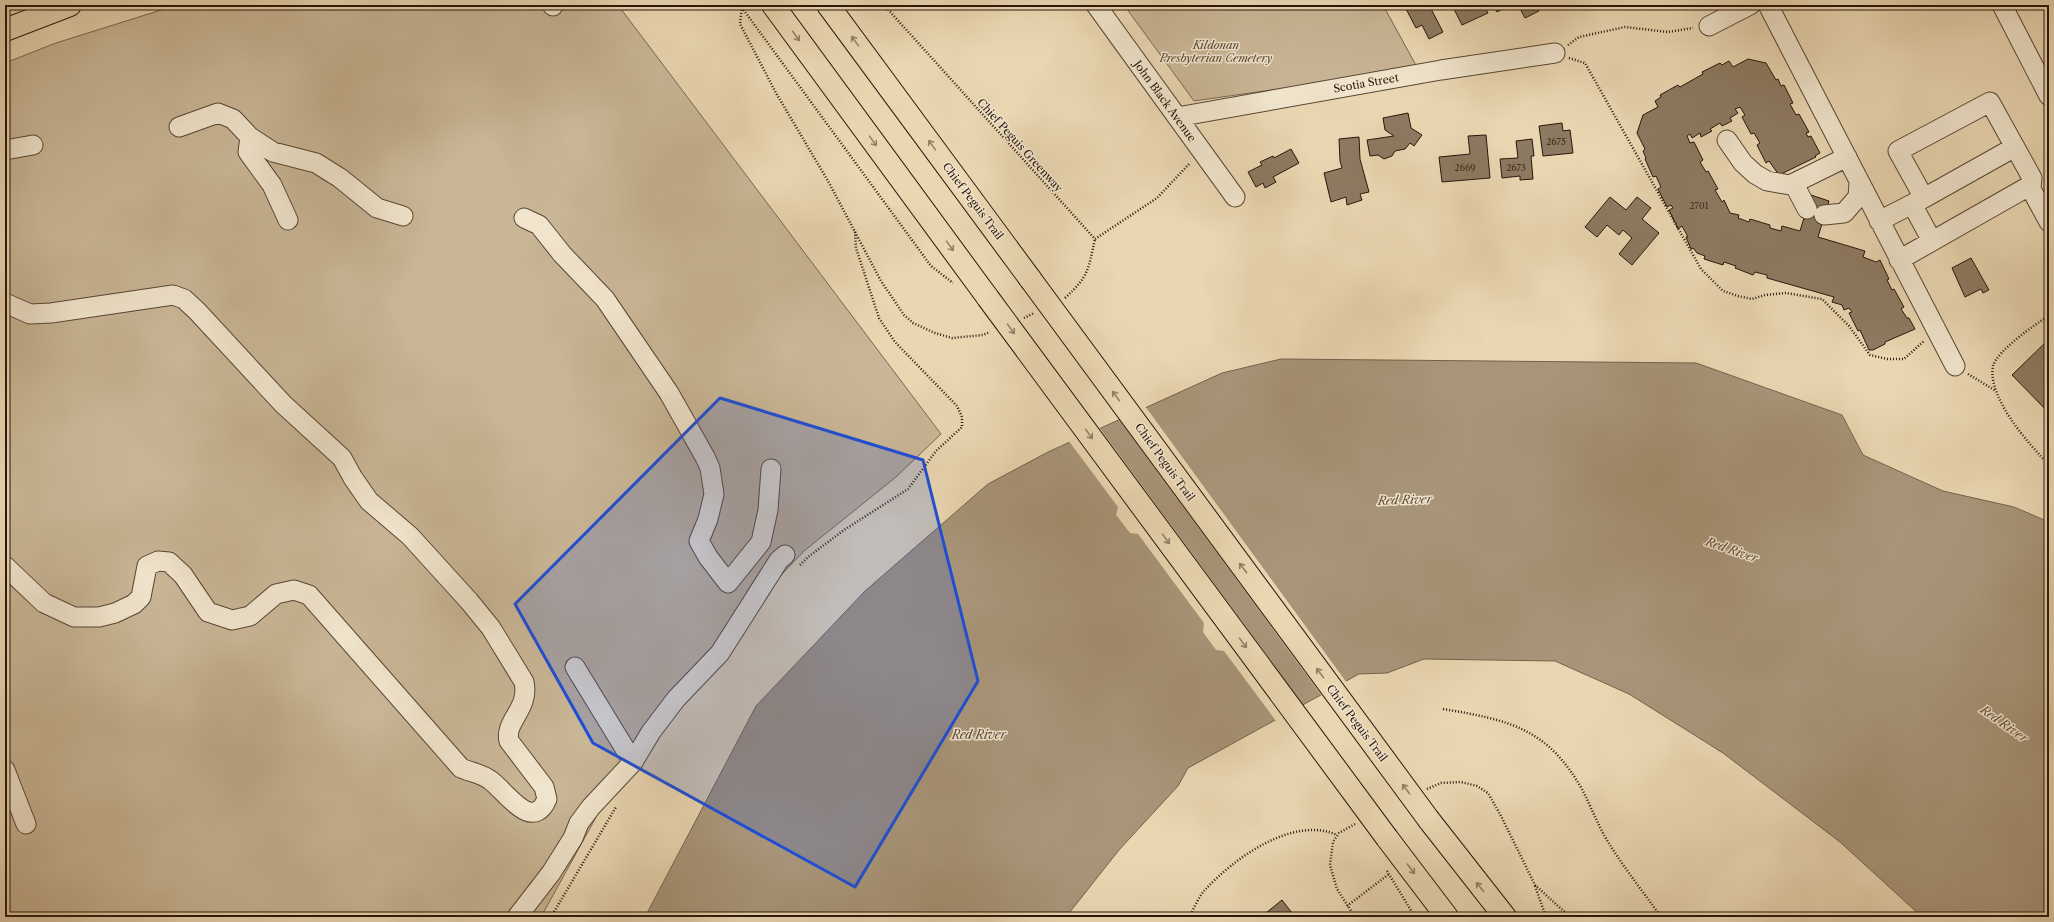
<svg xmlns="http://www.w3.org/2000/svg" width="2054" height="922" font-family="'Libre Caslon Text',serif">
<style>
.green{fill:#c9b696;stroke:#786650}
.water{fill:#a89579;stroke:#75624d}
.pier{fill:#ead7b2}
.building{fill:#8d7a62;stroke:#28160b}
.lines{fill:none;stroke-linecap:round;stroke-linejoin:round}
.minor-casing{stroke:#584635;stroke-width:21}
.major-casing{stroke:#28160b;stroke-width:24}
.path{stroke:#28160b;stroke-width:2.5;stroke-dasharray:1 2;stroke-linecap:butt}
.minor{stroke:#f1e5cd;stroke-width:19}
.major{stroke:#ead7b2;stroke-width:22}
.major-bridge-casing{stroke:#28160b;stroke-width:24;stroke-linecap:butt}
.major-bridge{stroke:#ead7b2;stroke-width:22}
.oneway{stroke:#938067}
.marked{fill:#1d4ed8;fill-opacity:0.2;stroke:#1d4ed8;stroke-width:3;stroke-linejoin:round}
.labels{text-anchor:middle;stroke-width:3;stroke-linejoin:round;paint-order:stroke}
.number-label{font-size:9px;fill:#412f21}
.park-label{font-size:11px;font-style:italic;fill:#584635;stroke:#f1e5cd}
.street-label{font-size:11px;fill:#28160b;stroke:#f1e5cd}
.water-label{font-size:12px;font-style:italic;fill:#5b4937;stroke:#f1e5cd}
</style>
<rect width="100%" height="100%" fill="#ead7b2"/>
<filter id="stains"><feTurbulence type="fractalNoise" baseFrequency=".005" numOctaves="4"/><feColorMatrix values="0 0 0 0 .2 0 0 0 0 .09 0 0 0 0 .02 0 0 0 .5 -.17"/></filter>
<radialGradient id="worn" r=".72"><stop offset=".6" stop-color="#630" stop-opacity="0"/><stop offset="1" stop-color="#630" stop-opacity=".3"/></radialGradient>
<path class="green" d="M177,5H618L941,434L896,477L804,551L766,591L600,810L541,917H5V63L56,43Z
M1124,5H1383L1418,69L1194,101Z"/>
<path class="water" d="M1281,359L1696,363L1842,415L1863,455L1943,491L2014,507L2049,522V917H1922L1840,842L1723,753L1629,694L1555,661L1424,659L1387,673L1359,674L1188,768L1178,786L1119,850L1066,917H645L756,706L865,591L988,484L1048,452L1222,373Z"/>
<path class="pier" d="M1145,406L1347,683L1322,696L1118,418Z
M1099,427L1304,706L1276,721L1224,651L1216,650L1203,632L1204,623L1138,534L1130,533L1116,515L1118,507L1068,440Z"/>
<path class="building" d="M1404,5H1429L1443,32L1429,39L1422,25L1416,28Z
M1452,5H1484L1488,13L1462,25Z
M1493,5H1510L1497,12Z
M1518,5H1536L1539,11L1525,18Z
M1748,59L1766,63L1776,80L1778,79L1781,86L1784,85L1793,103L1790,104L1796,115L1799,114L1809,132L1806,133L1808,137L1811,136L1820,153L1815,156L1816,157L1779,175L1769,161L1766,163L1757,145L1760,143L1754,133L1751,134L1742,117L1745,115L1740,107L1735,109L1738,113L1730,118L1732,121L1722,126L1720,123L1710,129L1712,131L1701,137L1700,133L1692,138L1690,134L1687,136L1690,143L1694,142L1703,160L1700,162L1706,172L1708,171L1718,189L1715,190L1722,202L1724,200L1730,213L1739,215L1738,218L1749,222L1750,219L1770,225V228L1781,231L1782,226L1800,231L1811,195L1829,201L1818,237L1865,251L1863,257L1876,262L1880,260L1889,279L1887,280L1892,290L1894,289L1904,307L1901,309L1907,318H1909L1915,329L1885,342V344L1873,350H1869L1860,330L1858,331L1849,313L1852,312L1849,308L1844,310L1842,305L1832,302L1834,297L1767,278V275L1755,272L1753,275L1735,268L1736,266L1724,262L1723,265L1704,259L1705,256L1697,253L1693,248L1691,249L1686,237H1688L1682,226L1678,229L1669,210L1673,208L1671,205L1667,207L1658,189L1661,187L1656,176L1653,177L1645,159L1646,158L1643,151L1645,149L1637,133L1643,115L1658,107L1655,101L1661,97L1660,95L1678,85L1680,87L1703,74L1702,72L1720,63L1722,65L1729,61L1733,67Z
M1408,113L1411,128L1422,135L1414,146L1410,143L1405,149L1395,151L1392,156L1384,159L1378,155L1370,156L1367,140L1394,136L1385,130L1383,118Z
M1562,123L1563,131L1570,130L1573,153L1543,156L1539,126Z
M1486,135L1490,178L1442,182L1439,157L1470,154L1468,136Z
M1359,137L1360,159L1369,192L1360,194L1362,200L1347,205L1346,197L1331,202L1324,173L1342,168L1340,161L1339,139Z
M1532,139L1534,156H1531L1533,179L1520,180V176L1502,178L1500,159L1518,158L1516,141Z
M1291,149L1299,163L1273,177L1276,182L1265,188L1263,183L1256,187L1248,172L1262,165L1260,162L1273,156L1274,158Z
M1610,197L1626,210L1637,197L1651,208L1642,219L1659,233L1632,265L1619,254L1632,238L1623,230L1619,235L1607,225L1597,237L1585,227Z
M1971,258L1989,290L1983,293L1981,289L1965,297L1952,268Z
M2049,339V413L2012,375Z
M1282,900L1295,917H1261Z"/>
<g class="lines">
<defs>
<path id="minor" d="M552,5L553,6
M1096,5L1235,197
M1768,5L1955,366
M2002,5L2049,96
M1709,26L1750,5
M1177,117L1441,70L1555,53
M179,127L218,113L233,119L250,137L273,152L316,163L340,178L377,208L403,216
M250,137L248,152L272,185L288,220
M1727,140L1743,163L1755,174L1767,181L1790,185L1847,157
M2015,147L1924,198L1898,151L1990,102L2032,178L2031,189L2049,222
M5,150L33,145
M1794,184L1807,209
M1912,204L1932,241
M1824,215L1844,213L1858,197L1859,183
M524,218L539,225L562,254L605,299L669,393L705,457L710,468L714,494L708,519L699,541L708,557L728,583L761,542L768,510L771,469
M1879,221L1924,198
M1899,260L2031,185
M5,303L30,314L51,313L173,295L184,299L197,311L283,404L342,458L353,478L369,501L410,536L469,601L491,628L524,682C530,709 504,721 509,741L544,787L547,799C532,834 505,790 490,780C482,774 470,772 461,768L309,595L294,590L276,594L250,616L232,620L208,612L183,575L169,562L158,561L147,566L141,597L134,604L115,613L99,617H74L44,603L5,566
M575,667L633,762
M5,770L26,824
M517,917L551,873L573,838L579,823L591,807L633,762L651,732L676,699L720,653L779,560L785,555"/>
<path id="major" d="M773,5L988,298
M828,5L1031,280
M5,30L70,5
M1429,820L1505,917
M1387,838L1447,917"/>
</defs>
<use href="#minor" class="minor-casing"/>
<use href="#major" class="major-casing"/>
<path class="path" d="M740,5L931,266L953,283
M884,5L1095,239
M742,7L740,24L776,93L828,181L881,281L904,315L913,323L935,333L952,338L983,335L990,332
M1568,45L1579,37L1625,27L1668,32L1693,28
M1569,58L1585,63L1701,269L1723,291L1738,296L1752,299L1765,295L1786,293L1822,299L1849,326L1870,355L1887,359H1904L1924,341
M1095,239L1157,198L1190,163
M1065,298C1089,276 1088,270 1095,239
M2049,316C2035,324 1997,351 1993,366C1987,398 2029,444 2049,465
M1024,318L1034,313
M1968,374L1996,391
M800,565L808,557L844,530L908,489L936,451L962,427V417L957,406L895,342L879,318L856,248L855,231
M1443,709C1509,720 1548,728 1583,791C1590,805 1596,820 1604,835C1620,863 1642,890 1661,917
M1427,789L1441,783L1461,782L1477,786L1488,793L1501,816L1535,885L1570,917
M1355,824L1339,833L1333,842L1330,865L1337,889L1355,917
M1387,871L1415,917
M1535,886L1546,917
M1347,906L1389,874
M551,917L616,807
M1189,917C1194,909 1198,898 1204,891C1233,859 1293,815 1337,835"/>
<use href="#minor" class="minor"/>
<use href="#major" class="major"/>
<defs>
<path id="major-bridge" d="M1031,280L1429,820
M988,298L1387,838"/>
</defs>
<use href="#major-bridge" class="major-bridge-casing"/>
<use href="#major-bridge" class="major-bridge"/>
</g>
<defs><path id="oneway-shaft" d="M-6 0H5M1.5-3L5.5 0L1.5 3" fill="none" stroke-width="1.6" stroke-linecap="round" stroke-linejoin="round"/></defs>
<g class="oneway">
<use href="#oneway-shaft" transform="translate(796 36) rotate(54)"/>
<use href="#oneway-shaft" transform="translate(855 41) rotate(-126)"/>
<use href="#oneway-shaft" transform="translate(873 141) rotate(54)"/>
<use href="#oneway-shaft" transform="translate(932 145) rotate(-126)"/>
<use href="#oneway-shaft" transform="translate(950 246) rotate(54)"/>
<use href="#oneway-shaft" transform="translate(1011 329) rotate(54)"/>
<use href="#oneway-shaft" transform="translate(1116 396) rotate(-126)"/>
<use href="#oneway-shaft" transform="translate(1089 434) rotate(54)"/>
<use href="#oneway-shaft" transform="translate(1166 539) rotate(54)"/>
<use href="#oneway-shaft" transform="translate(1243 568) rotate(-127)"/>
<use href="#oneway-shaft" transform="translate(1243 643) rotate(54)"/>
<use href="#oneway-shaft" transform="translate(1320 673) rotate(-127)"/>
<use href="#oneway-shaft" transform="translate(1406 789) rotate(-127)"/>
<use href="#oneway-shaft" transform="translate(1411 869) rotate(53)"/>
<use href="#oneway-shaft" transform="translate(1480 887) rotate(-129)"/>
</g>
<path class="marked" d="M720,398L923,460L978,681L855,887L593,743L515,604Z"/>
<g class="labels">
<g class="number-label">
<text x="1556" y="145">2675</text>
<text x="1465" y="171">2669</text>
<text x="1516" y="171">2673</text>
<text x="1699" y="209">2701</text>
</g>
<g class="park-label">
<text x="1216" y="49">Kildonan<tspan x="1216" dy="13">Presbyterian Cemetery</tspan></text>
</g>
<g class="street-label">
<text transform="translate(1366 83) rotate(-10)" y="4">Scotia Street</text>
<text transform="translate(1165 101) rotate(54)" y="4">John Black Avenue</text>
<text transform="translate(1020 145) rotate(48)" y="4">Chief Peguis Greenway</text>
<text transform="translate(973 201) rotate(53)" y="4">Chief Peguis Trail</text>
<text transform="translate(1165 462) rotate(54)" y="4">Chief Peguis Trail</text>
<text transform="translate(1357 723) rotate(53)" y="4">Chief Peguis Trail</text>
</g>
<g class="water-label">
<text transform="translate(1405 500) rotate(-2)" y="4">Red River</text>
<text transform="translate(1732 550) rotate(19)" y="4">Red River</text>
<text transform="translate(2004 724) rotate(35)" y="4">Red River</text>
<text x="979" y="739">Red River</text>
</g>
</g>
<rect width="2054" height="922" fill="none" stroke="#ead7b2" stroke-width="20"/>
<rect x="6" y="6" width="2042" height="910" fill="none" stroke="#28160b" stroke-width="2"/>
<rect x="10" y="10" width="2034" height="902" fill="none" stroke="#28160b"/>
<rect width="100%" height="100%" filter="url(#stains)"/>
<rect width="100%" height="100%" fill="url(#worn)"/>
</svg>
